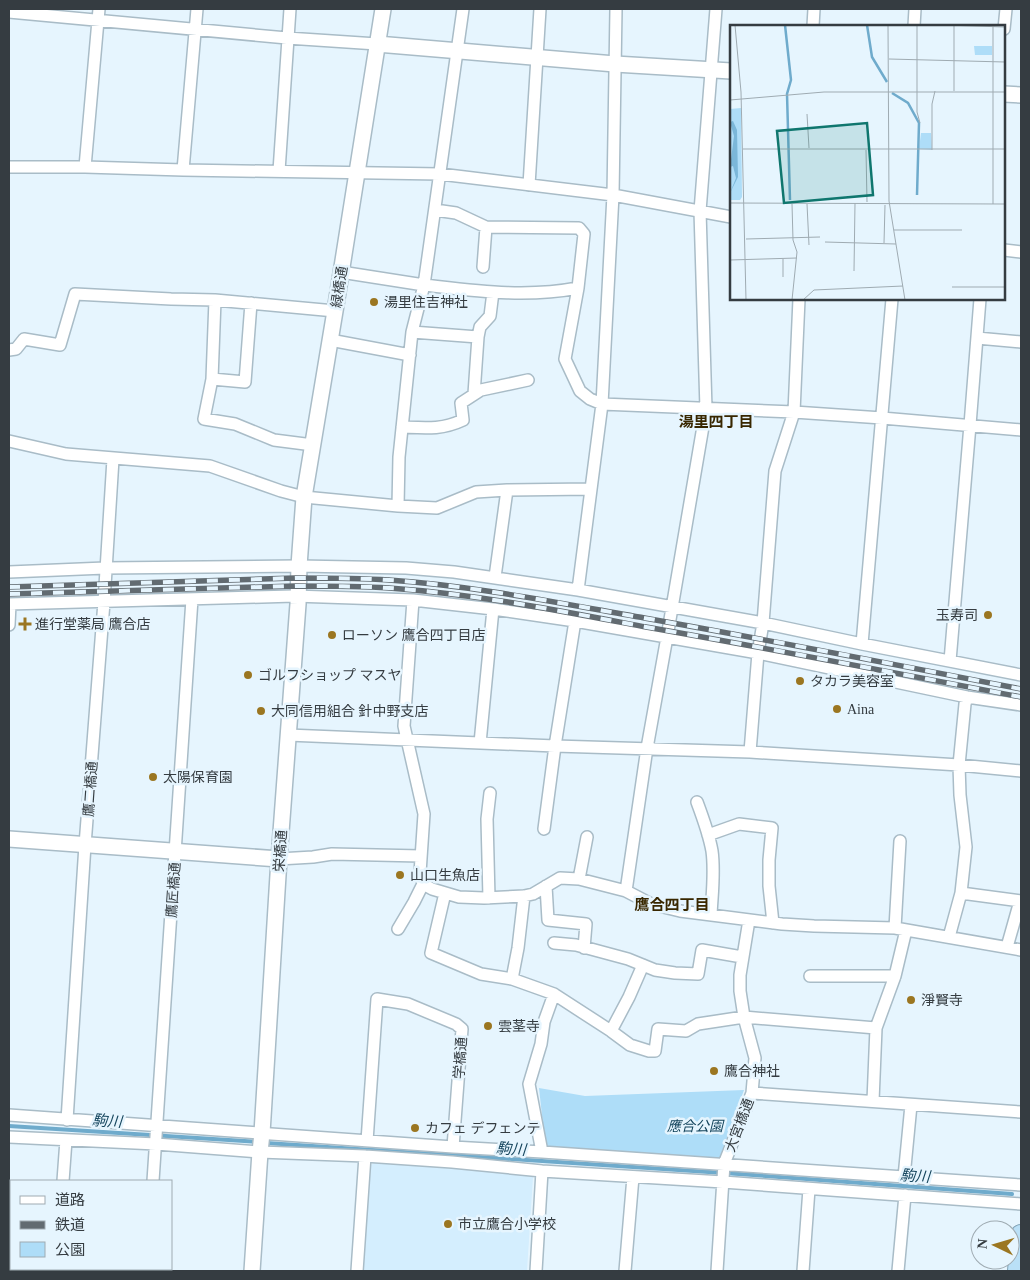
<svg xmlns="http://www.w3.org/2000/svg" width="1030" height="1280" font-family="'Times New Roman','Noto Sans JP',serif">
<style>
.built{fill:#d4eefe}
.green{fill:#aeddf8}
.lines{fill:none;stroke-linecap:round;stroke-linejoin:round}
.stream{stroke:#6fabcc;stroke-width:4}
.minor-casing{stroke:#a9bcc7;stroke-width:14}
.tertiary-casing{stroke:#a9bcc7;stroke-width:18}
.trunk-casing{stroke:#80a2b6;stroke-width:22}
.minor{stroke:#fff;stroke-width:11}
.tertiary{stroke:#fff;stroke-width:15}
.trunk{stroke:#bae0f7;stroke-width:20}
.rail-casing{stroke:#626b71;stroke-width:5.5}
.rail{stroke:#e6f5fe;stroke-width:4;stroke-dasharray:11;stroke-linecap:butt}
.poi-dot{fill:#9b7621;stroke:#e6f5fe;stroke-width:2}
.labels{text-anchor:middle;stroke-width:5;stroke-linejoin:round;paint-order:stroke}
.street-label{font-size:14px;fill:#353c41;stroke:#e6f5fe}
.poi-label{font-size:14px;fill:#353c41;stroke:#e6f5fe;text-anchor:start}
.park-label{font-size:14px;font-style:italic;fill:#12435b;stroke:#e6f5fe}
.neighbourhood-label{font-size:15px;font-weight:bold;fill:#382700;stroke:#e6f5fe}
.water-label{font-size:15px;font-style:italic;fill:#16465e;stroke:#e6f5fe}
.inset-river{fill:none;stroke:#6fabcc;stroke-width:2.5}
.inset-road{fill:none;stroke:#9fabb2;stroke-width:1}
.view{fill:#0f766e;fill-opacity:0.15;stroke:#0f766e;stroke-width:2.5}
.inset-edge{fill:none;stroke:#353c41;stroke-width:2.5}
</style>
<rect width="100%" height="100%" fill="#e6f5fe"/>
<path class="built" d="M374,1162L531,1174L533,1177L527,1271H362L370,1166Z"/>
<path class="green" d="M539,1088L585,1096L744,1090L720,1157L715,1161L550,1148L545,1143Z"/>
<g class="lines">
<path class="stream" d="M9,1126L259,1142
M266,1143L739,1174L1012,1194"/>
<defs>
<path id="minor" d="M463,9L424,285C477,291 525,298 578,288
M9,12L287,38L377,44
M813,26L814,9
M914,26L915,9
M1004,29L1006,9
M9,167H85L183,170L440,174L613,195L731,217
M85,167L99,9
M183,170L197,9
M279,171L290,9
M529,185L540,9
M435,210L456,213L486,227L579,228L584,234L578,288L565,359L580,391L590,399L602,404L794,412L882,418L1021,430
M1004,250L1021,252
M483,267L486,227
M341,272L424,285L412,332
M215,300L212,379L204,419L235,424L274,440L313,445
M977,338L1021,342
M330,340L410,355
M9,350L16,349L24,339L60,345L75,294L171,299L215,300L335,311
M212,379L245,382L251,303
M474,394L478,337L480,327L490,316L493,292
M402,427C425,428 442,430 463,420L461,403L481,390L528,380
M9,441L66,454L210,466L281,491L304,497L398,506L437,508L476,492L507,490L591,489
M398,506L399,457L412,332L478,337
M9,572L105,568L299,566L406,568L454,572L578,590L763,623L862,644L1021,675
M495,577L507,490
M578,590L602,404L613,195L616,9
M9,604L294,596L413,600L493,609L575,621L758,653L967,697L1021,705
M9,625L10,604
M862,644L892,299
M950,661L970,425L980,299
M288,735L555,746L750,752L959,765L1021,771
M480,743L493,609
M750,752L758,653L763,623L775,471L794,412L799,299
M697,802C703,818 709,834 712,851C715,872 712,894 711,915
M544,829L555,746L575,621
M708,835L739,824L772,828L769,860V886L773,923
M279,859L313,857L332,854L421,856
M579,879L587,837
M423,884L432,889L459,897L484,898L524,896L533,894L560,878L579,879L626,891L651,904L680,911L782,924L814,926L895,928L1021,950
M546,886L548,920L586,924L584,948
M626,891L647,748L667,637L706,409L700,211L716,9
M445,893L431,953L481,974L512,979L554,994L611,1031L630,1045L649,1051H655L658,1029L686,1031L698,1024L744,1017L876,1028L873,1101
M961,893L1021,901
M489,898L487,819L490,793
M895,928L900,841
M398,929L414,902L423,884L420,873L424,814L404,726L413,600
M949,937L961,893L966,847L960,795L959,765L965,704L967,697
M554,943L576,945L628,959L655,970L675,973L698,974L702,950L742,957
M1007,947L1020,901
M810,976H895
M512,979L518,948L524,896
M876,1028L895,976L906,930
M611,1031L629,997L643,965
M752,1093L1021,1112
M9,1115L453,1147L542,1152L1021,1185
M67,1120L85,845L104,602L113,459
M9,1137L156,1144L260,1152L365,1156L452,1162L542,1171L723,1182L1021,1204
M367,1141L377,999L408,1004L456,1024L462,1029L453,1147
M542,1152L529,1084L541,1044L544,1022L554,994
M904,1177L911,1105
M63,1181L66,1140
M153,1181L192,599
M57,1271L58,1269
M146,1271V1269
M357,1271L365,1156
M536,1271L542,1171
M625,1271L633,1177
M717,1271L724,1164L752,1093L755,1058L744,1017L740,991V975L749,920
M803,1271L809,1189
M898,1271L905,1195"/>
<path id="tertiary" d="M377,44L615,64L731,71
M1004,94L1021,95
M9,839L279,859
M252,1271L260,1152L262,1133L279,859L298,604L299,566L304,497L335,311L383,9"/>
<path id="trunk" d="M1018,1271L1021,1235"/>
</defs>
<use href="#minor" class="minor-casing"/>
<use href="#tertiary" class="tertiary-casing"/>
<use href="#trunk" class="trunk-casing"/>
<use href="#minor" class="minor"/>
<use href="#tertiary" class="tertiary"/>
<use href="#trunk" class="trunk"/>
<defs>
<path id="rail" d="M9,587L295,578C326,578 357,578 389,580C477,586 564,604 650,619C774,641 898,665 1021,689
M9,594L295,586C326,586 358,586 389,588C476,594 561,611 646,627C772,649 896,673 1021,697"/>
</defs>
<use href="#rail" class="rail-casing"/>
<use href="#rail" class="rail"/>
</g>
<g class="poi-dot">
<circle cx="374" cy="302" r="5"/>
<circle cx="988" cy="615" r="5"/>
<path d="M22.5 616.5h5v5h5v5h-5v5h-5v-5h-5v-5h5z"/>
<circle cx="332" cy="635" r="5"/>
<circle cx="248" cy="675" r="5"/>
<circle cx="800" cy="681" r="5"/>
<circle cx="837" cy="709" r="5"/>
<circle cx="261" cy="711" r="5"/>
<circle cx="153" cy="777" r="5"/>
<circle cx="400" cy="875" r="5"/>
<circle cx="911" cy="1000" r="5"/>
<circle cx="488" cy="1026" r="5"/>
<circle cx="714" cy="1071" r="5"/>
<circle cx="415" cy="1128" r="5"/>
<circle cx="448" cy="1224" r="5"/>
</g>
<g class="labels">
<g class="street-label">
<text transform="translate(339 287) rotate(-81)" y="5">緑橋通</text>
<text transform="translate(90 789) rotate(-86)" y="5">鷹二橋通</text>
<text transform="translate(280 851) rotate(-86)" y="5">栄橋通</text>
<text transform="translate(173 890) rotate(-86)" y="5">鷹匠橋通</text>
<text transform="translate(460 1058) rotate(-86)" y="5">学橋通</text>
<text transform="translate(739 1125) rotate(-69)" y="5">大宮橋通</text>
</g>
<g class="poi-label">
<text x="384" y="307">湯里住吉神社</text>
<text x="978" y="620" text-anchor="end">玉寿司</text>
<text x="35" y="629">進行堂薬局 鷹合店</text>
<text x="342" y="640">ローソン 鷹合四丁目店</text>
<text x="258" y="680">ゴルフショップ マスヤ</text>
<text x="810" y="686">タカラ美容室</text>
<text x="847" y="714">Aina</text>
<text x="271" y="716">大同信用組合 針中野支店</text>
<text x="163" y="782">太陽保育園</text>
<text x="410" y="880">山口生魚店</text>
<text x="921" y="1005">淨賢寺</text>
<text x="498" y="1031">雲茎寺</text>
<text x="724" y="1076">鷹合神社</text>
<text x="425" y="1133">カフェ デフェンテ</text>
<text x="458" y="1229">市立鷹合小学校</text>
</g>
<g class="park-label">
<text x="695" y="1131">應合公園</text>
</g>
<g class="neighbourhood-label">
<text x="716" y="427">湯里四丁目</text>
<text x="672" y="910">鷹合四丁目</text>
</g>
<g class="water-label">
<text transform="translate(107 1121) rotate(4)" y="5">駒川</text>
<text transform="translate(511 1149) rotate(4)" y="5">駒川</text>
<text transform="translate(915 1176) rotate(4)" y="5">駒川</text>
</g>
</g>
<g transform="translate(730 25)">
<rect width="275" height="275" fill="#e6f5fe"/>
<path d="M244,21H262V30H245ZM11,83L12,172L10,175H0V84ZM191,108H201L202,125L189,124Z" fill="#aeddf8"/>
<path d="M3,96L7,105L8,152L0,168L6,153L3,141L0,142L4,111L0,97Z" fill="#7bb7d9"/>
<path class="inset-river" d="M55,0L61,55L57,69L60,175M137,0L142,32L157,57M162,68L178,78L189,98L187,170"/>
<path class="inset-road" d="M5,0L11,67L16,275M158,0L159,176L175,275M187,0V87L190,98M214,0L275,2M224,0V66M159,34L275,37M0,75L94,67H275M77,89L79,123M13,124H275M136,125L137,177M202,125V79L205,66M0,178L275,179M77,179L79,220M263,179V0M164,205H232M16,214L90,212M95,217L166,219M154,218L155,180M53,234V252M0,235L67,233M124,246L125,178M222,262H275M62,275L67,227L63,215L62,179M73,275L84,265L173,261"/>
<path class="view" d="M137,98L143,170L54,178L47,106Z"/>
<rect width="275" height="275" class="inset-edge"/>
</g>
<rect width="1030" height="1280" fill="none" stroke="#353c41" stroke-width="20"/>
<rect x="10" y="1180" width="162" height="90" fill="#e6f5fe" stroke="#9fabb2"/>
<rect x="20" y="1196" width="25" height="8" fill="#ffffff" stroke="#9fabb2"/>
<text x="55" y="1205" font-size="15" fill="#353c41">道路</text>
<rect x="20" y="1221" width="25" height="8" fill="#626b71" stroke="#9fabb2"/>
<text x="55" y="1230" font-size="15" fill="#353c41">鉄道</text>
<rect x="20" y="1242" width="25" height="15" fill="#aeddf8" stroke="#9fabb2"/>
<text x="55" y="1255" font-size="15" fill="#353c41">公園</text>
<g transform="translate(995 1245) rotate(275)"><circle r="24" fill="#e6f5fe" stroke="#9fabb2"/>
<path d="M0-4L9 19L0 12L-9 19Z" fill="#9b7621"/>
<text y="-8" font-size="14" font-weight="bold" text-anchor="middle" fill="#353c41">N</text>
</g>
</svg>
